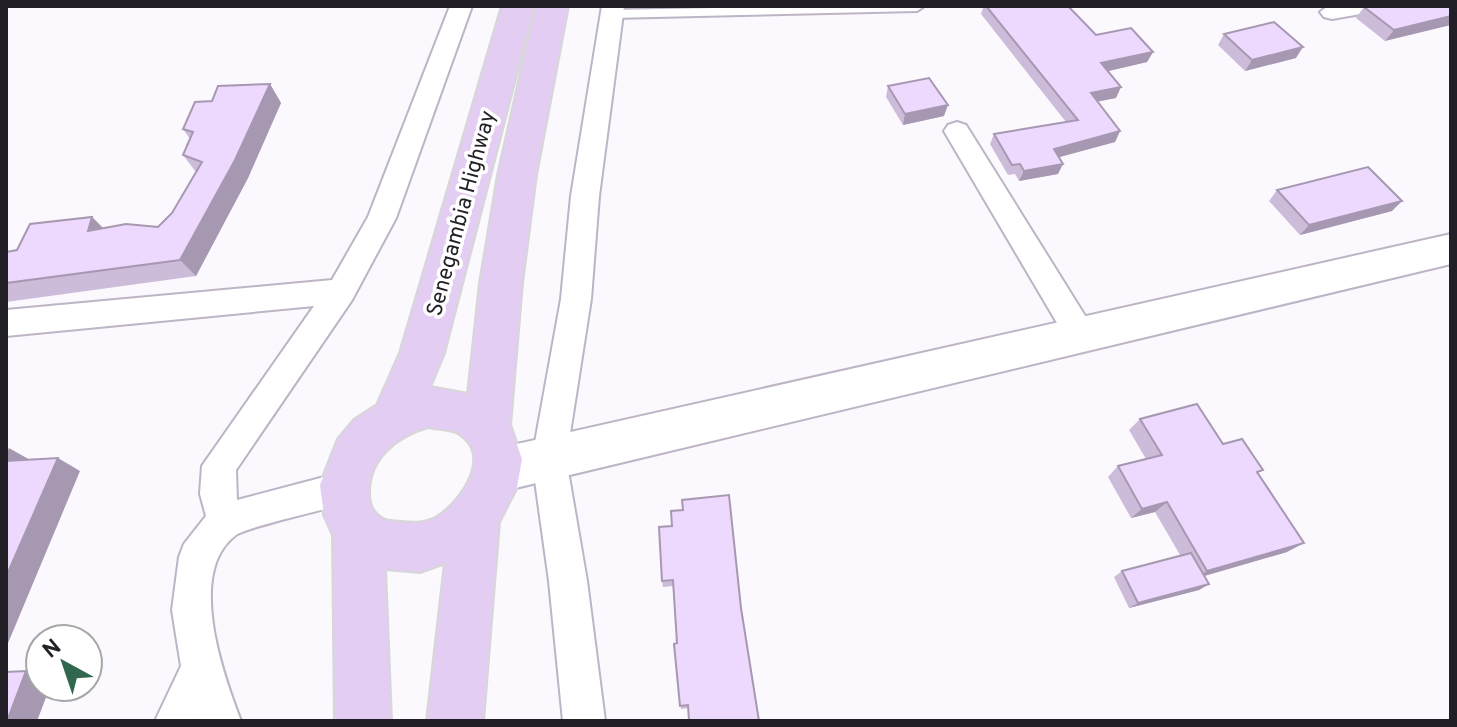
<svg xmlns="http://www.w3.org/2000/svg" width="1457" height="727" font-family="Overpass,sans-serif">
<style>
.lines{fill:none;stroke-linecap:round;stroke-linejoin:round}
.lane-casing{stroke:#bdb4c5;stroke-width:4}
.street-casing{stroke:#bdb4c5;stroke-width:4}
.secondary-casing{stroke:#bdb4c5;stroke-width:4}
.primary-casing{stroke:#d7d7d8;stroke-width:4}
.lane{fill:#fff;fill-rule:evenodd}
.street{fill:#fff;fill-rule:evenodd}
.secondary{fill:#fff;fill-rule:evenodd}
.primary{fill:#e3cdf2;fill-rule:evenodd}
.wall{fill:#cdbbda}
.shaded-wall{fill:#a798b2}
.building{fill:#eed9fe;stroke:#a798b2;stroke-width:2}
.labels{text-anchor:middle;stroke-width:7;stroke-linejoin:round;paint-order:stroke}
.street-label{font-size:22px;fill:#231f26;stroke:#fff}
</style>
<rect width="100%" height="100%" fill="#fbf9fd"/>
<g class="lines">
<defs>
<path id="lane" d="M807,6L923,7L917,11L612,18L606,14L612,10Z"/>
<path id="street" d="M450,6H472L396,218L352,300L236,470L237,500L343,472L355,476L361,488L355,500L343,504C324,510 247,527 236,535C186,572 223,674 241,721H199L198,718L197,721H155L181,666L172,610L179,557L184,544L206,516L200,494L202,466L314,306L6,336V310L332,280L368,217Z
M602,6H624L599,196L591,299L566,459L587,581L605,721H563L549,581L532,459L561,299L571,196Z
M1328,6H1381L1378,11L1332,19L1324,17L1320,12Z
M957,122L966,125L1092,327L1097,336L1092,345L1081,349L1070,345L944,131L948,125Z"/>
<path id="secondary" d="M1451,234V264L499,492L482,486L475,470L482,454L499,448Z"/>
<path id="primary" d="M502,6H534L444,353L430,387L468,394L480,283L498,175L536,6H568L536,175L522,283L510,425L522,459L517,487L499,522L483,721H427L445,563L420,572L385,569L391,721H335L333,535L324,515L320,485L338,439L354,420L377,405L400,353ZM428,427C437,429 450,429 458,433C494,455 462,501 437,517C425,524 414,523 401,522C395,521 388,522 383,519C374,514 369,505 369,494C368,459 396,436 428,427Z"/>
</defs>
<use href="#lane" class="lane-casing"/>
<use href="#street" class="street-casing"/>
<use href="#secondary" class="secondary-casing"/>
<use href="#primary" class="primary-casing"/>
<use href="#lane" class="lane"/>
<use href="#street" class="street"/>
<use href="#secondary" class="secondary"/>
<use href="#primary" class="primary"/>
</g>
<path class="wall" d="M984,6H1068L1096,35L1153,52L1147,62L1108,71L1116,98L1097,101L1120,131L1115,142L1058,157V174L1019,181L1015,174L1008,175L990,144L994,134L1066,122L981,14Z
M1451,6L1385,41L1356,18L1364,7Z
M1224,34L1296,58L1245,71L1218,45Z
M270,84L281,103L248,178L196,276L6,302V252L17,250L92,217L103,228L158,227L172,213L196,172L183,155L190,139L183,129Z
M888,86L944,116L903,125L886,97Z
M1277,190L1392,211L1300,235L1269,201Z
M1140,419L1223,444L1258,474L1287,552L1204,576L1209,584L1199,590L1129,608L1114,577L1122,571L1180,555L1155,512L1131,518L1108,477L1118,466L1146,459L1129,430Z
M729,495L688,708L681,709L673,586L663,587L662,581L672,526L683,510Z"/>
<path class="shaded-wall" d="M1451,16V25L1385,41L1394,30Z
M1303,47L1296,58L1245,71L1252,60Z
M1153,52L1147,62L1096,74L1101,63Z
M270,84L281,103L248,178L196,276L180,260Z
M1121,87L1116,98L1086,104L1091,93Z
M948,105L944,116L903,125L905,114Z
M1120,131L1115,142L1049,160L1054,149Z
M1063,164L1058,174L1019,181L1024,171Z
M1402,201L1392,211L1300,235L1309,225Z
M92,217L109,234L88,231Z
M9,448L32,461L6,463V454Z
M58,458L80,471L6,648V577Z
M1167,502L1155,512L1131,518L1142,509Z
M1304,543L1287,552L1194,579L1207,571Z
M1209,584L1199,590L1129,608L1138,603Z
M26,671L40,675V687H50L37,721H7Z"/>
<path class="building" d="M986,6H1068L1096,35L1131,28L1153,52L1101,63L1121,87L1091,93L1120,131L1054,149L1063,164L1024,171L1020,164L1012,165L994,134L1078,120Z
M1369,6H1451V16L1394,30L1364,7Z
M1274,22L1303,47L1252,60L1224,34Z
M929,78L948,105L905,114L888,86Z
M270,84L235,160L180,260L6,283V252L17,250L30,224L92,217L88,231L126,224L158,227L172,213L202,162L183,155L193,132L183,129L195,102L212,101L218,86Z
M1368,167L1402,201L1309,225L1277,190Z
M1197,404L1223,444L1242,439L1263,470L1257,472L1304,543L1207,571L1167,502L1142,509L1118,466L1162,455L1140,419Z
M58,458L6,577V461Z
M729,495L741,608L759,721H689L688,705L680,706L674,644L677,643L673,580L662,581L659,527L672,526L671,511L683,510L682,500Z
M1191,553L1209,584L1138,603L1122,571Z
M26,671L7,721H6V672Z"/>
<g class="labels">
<g class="street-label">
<text transform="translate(460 213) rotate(-75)" y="8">Senegambia Highway</text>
</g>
</g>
<rect width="1457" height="727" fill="none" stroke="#231f26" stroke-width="16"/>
<g transform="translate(64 663) rotate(320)"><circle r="38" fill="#ffffff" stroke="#a7a5a8" stroke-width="2"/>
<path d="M0-6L14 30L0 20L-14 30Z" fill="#31674d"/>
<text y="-12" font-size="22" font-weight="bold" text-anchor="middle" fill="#231f26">N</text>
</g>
</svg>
